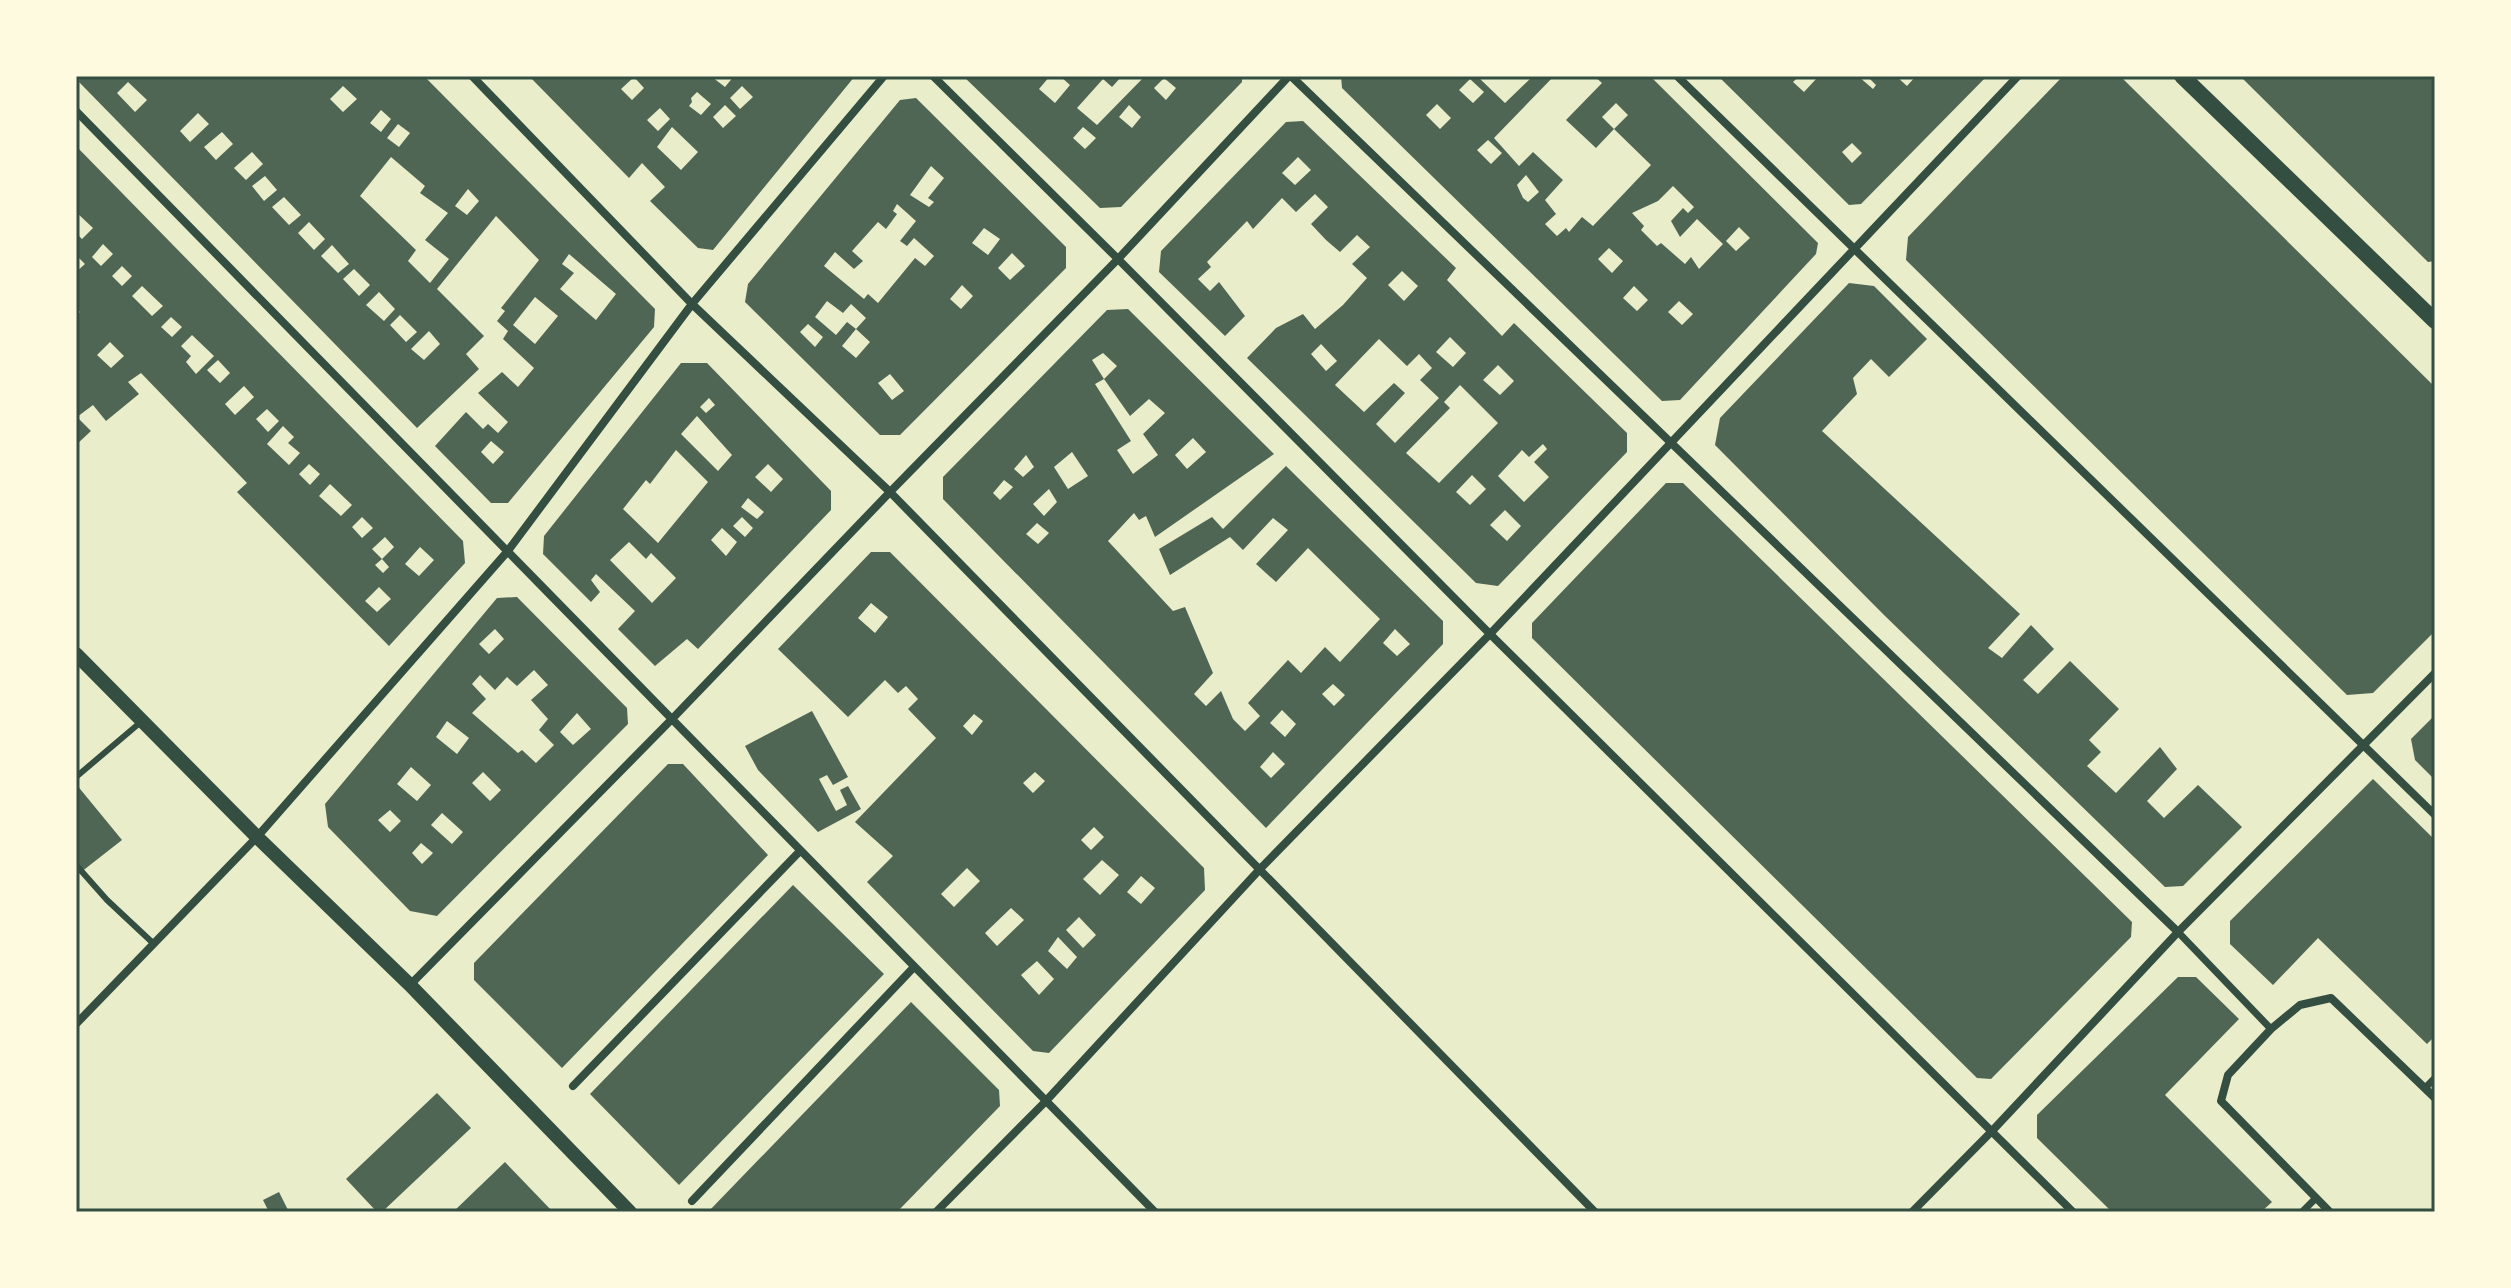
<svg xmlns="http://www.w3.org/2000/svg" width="2511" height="1288" font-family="'Varela Round',sans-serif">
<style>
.building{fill:#4f6655;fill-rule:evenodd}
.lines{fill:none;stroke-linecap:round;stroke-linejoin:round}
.service{stroke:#344e41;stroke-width:6}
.pedestrian{stroke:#344e41;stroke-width:7}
.minor{stroke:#344e41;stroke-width:8}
.tertiary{stroke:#344e41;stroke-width:14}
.secondary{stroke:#344e41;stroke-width:16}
.neatline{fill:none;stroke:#344e41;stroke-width:3}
</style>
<rect width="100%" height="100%" fill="#e9edc9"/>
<path class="building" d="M80,76H424L655,309L654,327L508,503H491L435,446L466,412L483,429L488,424L498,433L508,422L478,393L502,372L518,387L534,368L503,339L508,331L497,321L505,311L501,308L539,260L496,216L437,289L484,336L466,354L479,369L417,428L79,82ZM128,82L147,100L135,112L117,93ZM343,86L357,99L343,112L330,99ZM381,110L391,119L381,132L370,123ZM198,113L209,124L190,142L180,131ZM398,124L410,133L399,147L387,138ZM222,132L233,144L216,160L204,147ZM252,152L263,164L246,180L234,168ZM391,157L425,186L420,193L448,213L425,240L449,259L430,283L408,261L416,250L360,196ZM265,176L277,190L264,201L252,186ZM468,189L479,201L467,215L455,206ZM284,197L301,215L289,225L272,207ZM309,222L325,239L314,250L298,233ZM332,245L349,264L338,273L321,256ZM569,254L616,294L596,320L560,289L574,273L562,264ZM354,269L370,285L359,296L343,279ZM379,292L395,309L384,321L366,305ZM535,297L558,316L535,344L513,325ZM400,315L417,332L406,342L390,325ZM429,331L440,344L424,360L411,349ZM491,441L504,452L493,464L481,452Z
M529,76H713L712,77L725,87L734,76H855L713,250L698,248L650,201L665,187L642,163L629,178ZM634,77L644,88L632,100L621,89ZM742,86L753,97L740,109L730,98ZM697,92L711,104L701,115L689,106L692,102L691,98ZM725,105L736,116L723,128L713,117ZM660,108L670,119L658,131L647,120ZM672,127L698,152L681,170L657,147Z
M963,76H1050L1039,89L1055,103L1070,85L1060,76H1091L1093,79L1096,76H1122L1112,87L1103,79L1077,108L1097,125L1145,76H1242V82L1121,207L1100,208ZM1164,78L1176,88L1166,100L1154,88ZM1129,105L1141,117L1132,128L1119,117ZM1083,127L1096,138L1085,149L1073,138Z
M1341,76H1415L1419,79L1422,76H1477L1505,103L1533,76H1554L1494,138L1519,166L1533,152L1563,180L1545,200L1556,214L1545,224L1557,236L1566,228L1569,232L1582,217L1593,226L1651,165L1614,129L1596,148L1566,120L1602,83L1594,76H1650L1818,243L1816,254L1680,400L1662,401L1342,88ZM1470,79L1484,92L1473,103L1459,90ZM1616,103L1628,115L1614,129L1602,117ZM1437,104L1451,118L1440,129L1426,115ZM1488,140L1502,153L1491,164L1477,150ZM1526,175L1539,192L1528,202L1523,198L1517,185ZM1673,186L1694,207L1688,213L1683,208L1671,221L1680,237L1697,219L1723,244L1699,269L1691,257L1685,264L1661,243L1657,246L1641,230L1644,226L1632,213L1658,201ZM1739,227L1750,238L1736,251L1726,241ZM1609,248L1623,261L1612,273L1598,259ZM1634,286L1648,300L1637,311L1623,298ZM1679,301L1693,314L1682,325L1668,312Z
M1718,76H1799L1793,82L1804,92L1817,78L1812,76H1858L1873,89L1876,85L1867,76H1896L1907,86L1916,76H1987L1861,204L1849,205ZM1852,143L1862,153L1852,163L1842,152Z
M2063,76H2120L2435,387V631L2373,693L2347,695L1906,260L1908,237Z
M2240,76H2435V261L2428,262Z
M916,98L1066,247V268L900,435H880L745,302L748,284L900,100ZM931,166L944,178L928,198L934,202L929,207L910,195ZM897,204L916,221L900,241L907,246L914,238L934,256L925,266L915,258L878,303L868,294L864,299L824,266L835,252L854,269L863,261L852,251L878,222L886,229L897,214L893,211ZM984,228L1000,239L988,255L972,243ZM1012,253L1025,266L1010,280L998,268ZM962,285L973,296L961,309L950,299ZM827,301L843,313L851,304L866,318L856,329L847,322L836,335L815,317ZM808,324L823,337L815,347L800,332ZM856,329L870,342L856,358L842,346ZM890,374L904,391L892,400L878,383Z
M1303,121L1456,268L1447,280L1502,336L1514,323L1627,433V452L1498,586L1476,583L1247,358L1276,328L1303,314L1315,329L1343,305L1367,278L1352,264L1370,247L1357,235L1340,252L1326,240L1311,224L1328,207L1315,194L1296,212L1282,198L1253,229L1247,221L1207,262L1211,267L1198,279L1210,291L1219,282L1245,316L1225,336L1159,272L1161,251L1286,122ZM1298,157L1311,170L1295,185L1282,173ZM1402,271L1418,286L1404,301L1388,285ZM1450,337L1466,353L1453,367L1436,352ZM1379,339L1407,366L1419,354L1432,368L1420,380L1439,398L1395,443L1376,424L1405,393L1394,383L1364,412L1335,385ZM1321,344L1337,361L1326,371L1311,354ZM1498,365L1514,381L1500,395L1483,380ZM1460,385L1498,423L1439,483L1406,453L1450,408L1444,402ZM1543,444L1547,449L1534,462L1549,477L1524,502L1498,476L1522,450L1529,457ZM1472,475L1486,489L1470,505L1456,492ZM1505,510L1521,526L1507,541L1490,525Z
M76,146L463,541L465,563L389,646L237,492L247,483L141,373L128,382L139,394L106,421L93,405L77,417L91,431L76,445V316L80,312L76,307V272L85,264L76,255V233L82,239L93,228L76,212ZM103,244L113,254L101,266L92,257ZM122,266L132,276L122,286L112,276ZM142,286L163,306L152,316L132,296ZM171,317L182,327L172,337L161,327ZM192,335L214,356L196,374L186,362L191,356L181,346ZM110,342L124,356L111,368L97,355ZM218,360L230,373L220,383L207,370ZM244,386L254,397L235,415L225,404ZM267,409L279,421L268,432L256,419ZM283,426L294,437L288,443L300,453L289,465L267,444ZM309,464L320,474L310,485L299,474ZM330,484L352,505L341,516L319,496ZM362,517L373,528L362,538L352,527ZM385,537L394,547L382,559L389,567L383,573L375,565L382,559L372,549ZM420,547L434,560L419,576L405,564ZM379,587L391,599L377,612L365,601Z
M1849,283L1874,286L1927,339L1889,377L1871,359L1853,378L1857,394L1822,431L2020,614L1988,648L2002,658L2031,625L2054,649L2023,680L2038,694L2070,661L2119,709L2089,740L2101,752L2087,766L2116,793L2160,747L2177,769L2147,801L2164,818L2198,785L2242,827L2183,886L2165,887L1884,615L1715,445L1720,418Z
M1128,309L1274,454L1155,537L1146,516L1139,520L1134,513L1108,541L1173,611L1185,607L1213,673L1194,694L1206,706L1221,691L1233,719L1245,731L1260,716L1248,703L1288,660L1301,673L1325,647L1340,662L1380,619L1308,548L1276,582L1256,564L1288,530L1273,518L1243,550L1230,537L1170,575L1159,549L1212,517L1223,529L1286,466L1443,621V644L1266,828L943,499V477L1107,310ZM1103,353L1117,366L1104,379L1130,416L1149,399L1165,413L1143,434L1158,455L1133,474L1117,450L1131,441L1095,384L1104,379L1092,360ZM1193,438L1206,452L1187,469L1175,455ZM1072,452L1088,476L1068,489L1054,467ZM1026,455L1034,467L1023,477L1014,469ZM1004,480L1013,487L1000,500L993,493ZM1049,489L1057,502L1044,516L1033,504ZM1037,523L1049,533L1038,544L1026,534ZM1395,629L1410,644L1397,656L1383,643ZM1333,684L1345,695L1334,706L1322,694ZM1282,710L1296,724L1285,737L1270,723ZM1273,752L1285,764L1271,778L1260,767Z
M681,363H707L831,491V510L698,649L687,639L655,666L618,629L635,611L596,574L591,580L600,592L591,602L543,554L544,536ZM709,398L715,405L706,413L700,407ZM697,416L732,455L718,471L681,434ZM676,450L708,482L658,543L623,509L646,480L650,484ZM768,464L783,479L771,492L755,477ZM748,498L764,512L757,519L741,507ZM742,517L753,528L745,537L733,526ZM722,528L737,542L726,556L711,540ZM629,542L646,559L651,553L676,578L652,603L610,560Z
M1666,483H1683L2132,922L2131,937L1991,1079L1977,1078L1532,638V623Z
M871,552H890L1204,868L1205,890L1049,1053L1033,1051L867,882L893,856L855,822L936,738L908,709L918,699L906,686L898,693L885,680L848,717L778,649ZM871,603L888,617L875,633L858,618ZM974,714L983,721L972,735L963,726ZM1035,772L1045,781L1033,793L1023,783ZM1094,827L1104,837L1091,850L1081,840ZM1102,860L1119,875L1100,895L1083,879ZM967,868L980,881L954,907L941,894ZM1141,876L1155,888L1141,904L1127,892ZM1011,908L1024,920L997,946L985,933ZM1079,917L1096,935L1083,948L1066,930ZM1058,937L1077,957L1067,969L1048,951ZM1037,961L1054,979L1039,995L1021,975Z
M517,597L627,708L628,724L437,916L410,911L328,827L325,804L497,598ZM495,629L504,639L489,654L479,644ZM534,670L548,685L531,700L548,719L539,730L554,745L536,763L522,750L518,753L472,713L486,699L472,684L480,675L495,690L507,677L517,686ZM577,713L591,729L573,745L560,732ZM447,721L469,738L457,754L436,737ZM411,767L431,785L417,801L397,784ZM483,772L501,790L490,801L472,783ZM390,810L401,821L390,832L378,820ZM442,813L463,832L452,844L431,825ZM421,843L433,853L422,864L412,853Z
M812,711L848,777L833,785L827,775L819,779L836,811L847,805L840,790L848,786L861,809L818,832L758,770L745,746Z
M2435,715V780L2415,760L2411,739Z
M668,764H683L768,855L562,1068L474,980V963Z
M2373,779L2435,840V1036L2427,1044L2318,938L2273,985L2230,944V921Z
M76,784L122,840L76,876Z
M793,885L884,974L679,1185L590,1094Z
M2178,977H2196L2239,1019L2165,1095L2272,1202L2261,1212H2112L2037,1138V1115Z
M911,1002L999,1090L1000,1106L897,1212H708Z
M437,1093L471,1128L382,1212H377L346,1179Z
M505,1162L553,1212H453Z
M279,1192L289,1212H269L263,1200Z"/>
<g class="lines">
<path class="service" d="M76,777L142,721
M76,865L107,900L154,944"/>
<path class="pedestrian" d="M2178,932L2271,1029
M2425,1088L2435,1078
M2302,1212L2316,1198"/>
<path class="minor" d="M472,76L692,304L890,492L1595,1212
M933,76L1118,259L1490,634L2073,1212
M1291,76L2178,932
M1677,76L2435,815
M76,111L1155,1212
M410,985L672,719L890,492L1118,259L1289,76
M76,1024L257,837L507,552L692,304L884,76
M573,1086L800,851
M692,1201L914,967
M936,1212L1045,1102L1260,869L1490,634L2018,76
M1912,1212L1992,1131L2178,932L2435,673
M2330,1212L2221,1101L2228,1075L2271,1029L2300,1005L2331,998L2435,1098"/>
<path class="tertiary" d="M76,654L257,837L410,985L630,1212"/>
<path class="secondary" d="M2182,76L2435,321"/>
</g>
<rect width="2511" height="1288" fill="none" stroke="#fefae0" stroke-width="156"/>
<rect x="78" y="78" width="2355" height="1132" class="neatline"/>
</svg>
